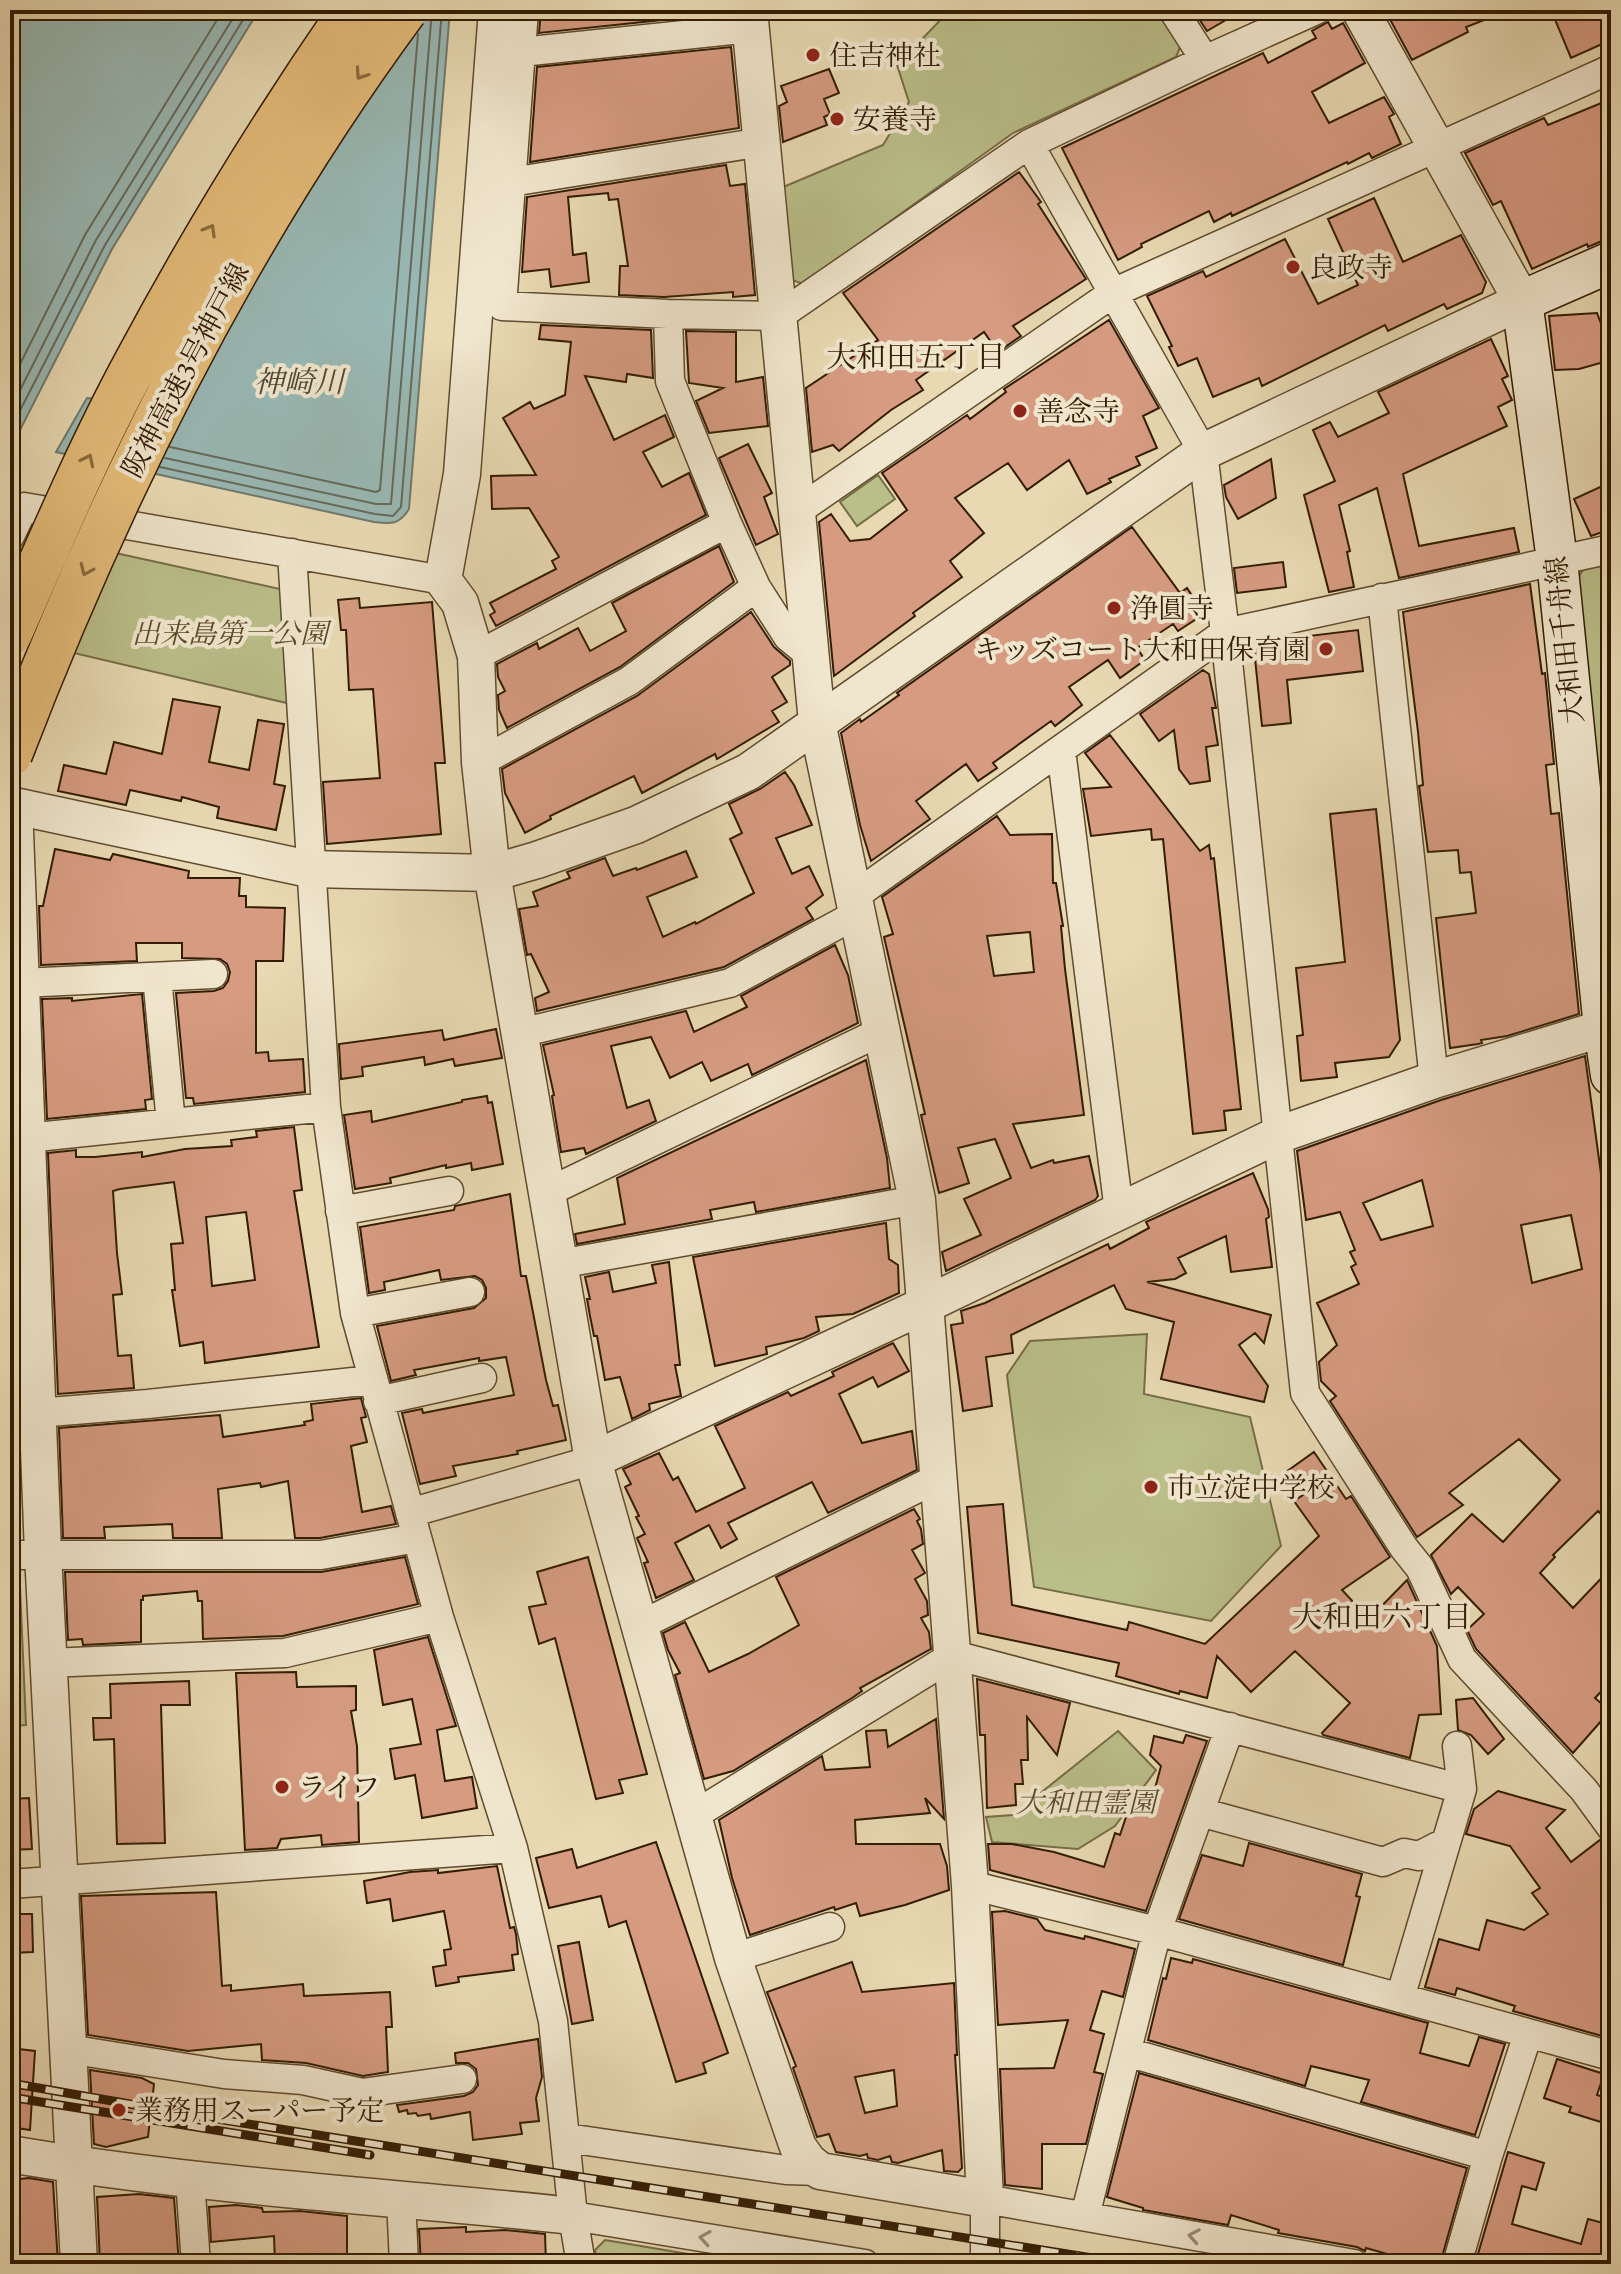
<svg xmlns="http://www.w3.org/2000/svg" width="1621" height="2274" font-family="'EB Garamond','Noto Serif JP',serif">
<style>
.green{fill:#babe89;stroke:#766d46;stroke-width:2}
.water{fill:#99b9b5;stroke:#707a6d;stroke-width:2}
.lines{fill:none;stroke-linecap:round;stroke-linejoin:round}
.shore{stroke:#666a5c;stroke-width:2}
.building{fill:#d69b81;stroke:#321c02;stroke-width:2;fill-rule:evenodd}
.minor-casing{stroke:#604b2e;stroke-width:31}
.tertiary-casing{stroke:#604b2e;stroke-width:39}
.secondary-casing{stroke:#321c02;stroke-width:43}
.minor{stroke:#f0e6cd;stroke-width:28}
.tertiary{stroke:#f0e6cd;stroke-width:36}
.secondary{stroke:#f0e6cd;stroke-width:40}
.rail-casing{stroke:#321c02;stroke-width:9}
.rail{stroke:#f0e6cd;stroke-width:6;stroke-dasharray:18;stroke-linecap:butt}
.motorway-bridge-casing{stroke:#321c02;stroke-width:47;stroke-linecap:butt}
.motorway-bridge{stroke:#e4bc79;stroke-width:44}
.oneway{stroke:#8b6c3e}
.oneway2{stroke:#9a8b72}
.poi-dot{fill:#8f2418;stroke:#f0e6cd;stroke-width:3}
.labels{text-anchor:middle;stroke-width:8;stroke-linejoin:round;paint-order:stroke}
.poi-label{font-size:28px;fill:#321c02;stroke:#f0e6cd;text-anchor:start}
.street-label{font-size:28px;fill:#321c02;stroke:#f0e6cd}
.park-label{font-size:28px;font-style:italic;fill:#5b4d2a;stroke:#f0e6cd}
.neighbourhood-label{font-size:30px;fill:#321c02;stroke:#f0e6cd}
.water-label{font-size:30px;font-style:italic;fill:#514b38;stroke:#f0e6cd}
</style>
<rect width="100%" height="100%" fill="#e8d9b2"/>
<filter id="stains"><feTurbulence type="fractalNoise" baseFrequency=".0025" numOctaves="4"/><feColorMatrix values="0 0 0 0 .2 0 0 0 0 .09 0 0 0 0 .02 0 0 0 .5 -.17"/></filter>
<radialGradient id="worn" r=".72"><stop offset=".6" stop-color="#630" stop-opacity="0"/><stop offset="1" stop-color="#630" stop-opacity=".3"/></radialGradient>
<path class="green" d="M950,10H1160L1181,45L1176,57L1013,133L803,284L787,278L781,188L883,145L909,102L897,65Z
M878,475L895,499L857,526L840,502Z
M24,533L289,591L295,705L10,638V571Z
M1611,564V906L1573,584L1584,569Z
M1147,1334L1144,1394L1250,1417L1281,1546L1211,1621L1034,1587L1007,1375L1030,1341Z
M10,1580L20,1587L26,1725L10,1726Z
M1118,1731L1156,1770L1115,1826L1078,1849L992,1842L986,1817L1013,1815Z
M605,2240L748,2264H597L595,2250Z"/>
<path class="water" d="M10,10H259L112,249L17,436L10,438Z
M363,10H450L409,509C399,525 391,524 374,522L56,452L87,398L149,404Z"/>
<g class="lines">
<path class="shore" d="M10,384L85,235L223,10
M10,410L96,240L238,10
M10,430L105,245L249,10
M170,447L376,492L380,490L418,34
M165,458L376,504H391L432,10
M160,467L375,514L393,516L401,507L442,10"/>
</g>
<path class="building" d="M541,10H560L559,16H598L597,10H719V14L539,33Z
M1193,10H1243L1207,31Z
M1385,10H1505V12L1466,27L1468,32L1412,60Z
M1551,10H1611V40L1571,58Z
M1328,22L1332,29L1343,23L1365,63L1312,92L1329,123L1384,97L1394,114L1389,117L1401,144L1372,158L1369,153L1348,164L1347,162L1232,216L1231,213L1214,222L1209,211L1141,244L1142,247L1118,260L1062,148L1263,53L1268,63L1316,38L1312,31Z
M731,47L739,128L530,162L537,67Z
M829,69L839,93L824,99L830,114L824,117L827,125L783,142L779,106L787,102L781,86Z
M1611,99V237L1588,247L1587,244L1532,269L1501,201L1493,205L1465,153L1544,118L1548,125Z
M726,165L730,186L745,184L755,295L733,297V292L664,297L619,295L620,266H628L618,199L609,200L608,193L568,197L573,255L586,253L589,282L551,287L549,269L522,272L527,197Z
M1019,172L1041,202L1038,204L1086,279L1013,326L1021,336L998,352L984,332L916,380L923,390L891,410L839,451L833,445L812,452L806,388L878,340L843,293Z
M1374,198L1403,262L1461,235L1486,282L1482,293L1447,309L1444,304L1388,331L1385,325L1262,386L1259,378L1213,397L1197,358L1178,366L1169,347L1172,346L1147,296L1203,271L1206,277L1285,239L1318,304L1358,285L1328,219Z
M1597,313L1611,350V360L1579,369L1555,370L1549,316Z
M1109,320L1159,408L1143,416L1157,448L1136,457L1140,465L1109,479L1111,482L1087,494L1069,460L1027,490L1008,463L955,498L984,533L950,561L962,577L913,613L915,616L834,676L819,522L831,514L850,541L870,539L907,510L882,473L967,415L970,419L1006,392L1004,389Z
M541,325L651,330L653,378L627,374L626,382L585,376L614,440L665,415L674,437L643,452L662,487L689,473L706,515L496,626L490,615L495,612L490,603L556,569L552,561L559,557L529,508L492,509L491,476L536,475L503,418L530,402L534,409L565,395L571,342L539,339Z
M686,331L736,332V382L763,377L768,426L709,433L696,401L723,388L689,383Z
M1491,339L1508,376L1502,379L1512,400L1498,407L1507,426L1403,474L1419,546L1514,528L1519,552L1399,578L1377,488L1339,505L1350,551L1347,552L1354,587L1329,592L1304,495L1335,481L1313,430L1330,422L1338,437L1389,413L1378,392Z
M748,444L772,493L764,497L778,534L756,545L719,458Z
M1271,459L1276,498L1238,519L1226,497L1224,485Z
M1611,482V529L1591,536L1574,499Z
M1132,527L1180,593L1187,588L1204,614L1178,631L1173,624L1137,648L1145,660L1120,678L1108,660L1069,687L1082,705L1055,726L1051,721L993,763L997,768L978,781L966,764L916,801L930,819L871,861L860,825L841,733L860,719L861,722L899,695L897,693Z
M719,546L734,582L620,667L507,728L499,710L498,695L505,691L498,677L497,664L537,643L539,649L578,628L590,651L626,631L612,603Z
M1283,562L1286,587L1237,593L1234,568Z
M1530,584L1542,674L1545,673L1554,764L1546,765L1551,814L1559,813L1579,1014L1507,1036L1481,1040L1482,1043L1478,1044L1450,1048L1436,918L1476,913L1471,872L1460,873L1458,850L1428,852L1419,786L1423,785L1418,732L1403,612Z
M359,598L360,608L432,602L445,763H435L441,834L327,844L323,782L380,778L373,689L349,690L346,630H341L338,600Z
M751,612L774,647L790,661V665L772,677L787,702L772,711L779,722L717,759L715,754L642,793L634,776L550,816L551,819L525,833L505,793L502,769L637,696Z
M1358,630L1363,671L1287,680L1291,723L1262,726L1254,649L1293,645L1292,638Z
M1203,670L1209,674L1215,703L1216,708H1212L1218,745L1206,747L1210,781L1190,784L1179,769L1174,730L1159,741L1140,714Z
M173,699L220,707L209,762L249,770L258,720L284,724L274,784L285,786L276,830L217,818L219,807L182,797L181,801L130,790L126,805L58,791L64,765L106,774L114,742L162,754Z
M1110,735L1200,851L1209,845L1211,859L1214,858L1241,1109L1224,1111L1226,1130L1193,1134L1163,839L1152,840L1151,829L1091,836L1083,789L1111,787L1085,753Z
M785,772L794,785L812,825L776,838L792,874L809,866L823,895L806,908L813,919L724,967L537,1011L535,998L549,992L531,954L527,955L519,909L538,906L533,892L570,878L567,872L605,858L613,876L636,868L637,870L686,851L697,877L647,897L663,937L695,922L696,924L754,893L730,839L742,833L729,804L760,789Z
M1376,809L1400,1040L1389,1057L1335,1063L1337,1077L1301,1081L1297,1036L1303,1035L1296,968L1345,962L1330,814Z
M997,816L1010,835L1052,834L1053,883H1056L1063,926H1061L1065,969L1084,1115L1013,1124L1031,1168L1053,1160L1054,1163L1089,1156L1098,1196L1095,1200L946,1271L942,1252L981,1235L964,1199L1011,1178L995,1139L958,1148L969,1183L939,1193L921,1115L925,1114L884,937L893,934L882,897ZM1030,932L1034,972L994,976L987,936Z
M55,849L110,860L113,854L189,871L188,878H240L239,896H246V907L285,908L283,961H256V1053L268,1052L269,1061L303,1059L305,1092L194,1104L193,1098H186L176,993L214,991L223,988L228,981L230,972L227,964L220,959L182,958V943H136L137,961L41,965L39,906H43Z
M835,945L848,975L858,1023L752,1075L748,1064L711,1081L702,1062L670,1078L651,1037L611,1046L627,1108L649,1100L656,1121L586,1154L584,1148L561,1152L552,1096L554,1095L543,1045L686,1011L694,1032L747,1007L741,996Z
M142,994L152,1099L145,1100L146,1109L47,1119L42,999L72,998V1001Z
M496,1029L502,1058L455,1066L453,1059L425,1065L424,1057L362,1067L363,1076L341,1079L339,1044L442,1030L444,1040Z
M1585,1056L1601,1174L1611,1173V1524L1598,1511L1553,1555L1555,1557L1540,1573L1573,1608L1611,1568V1681L1595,1698L1610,1711L1573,1753L1476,1649L1467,1630L1484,1614L1458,1587L1451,1594L1431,1555L1472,1514L1503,1542L1560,1480L1519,1439L1449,1493L1463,1505L1417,1537L1330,1401L1336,1396L1321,1381L1319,1362L1337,1345L1317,1303L1359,1284L1351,1267L1356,1264L1350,1252L1355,1250L1340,1212L1306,1220L1297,1151L1441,1100ZM1422,1180L1433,1226L1381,1240L1363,1203ZM1571,1215L1582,1269L1532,1283L1521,1225Z
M866,1060L887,1158L890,1188L756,1212L754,1202L710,1210L712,1219L577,1244L575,1234L625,1224L617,1178Z
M487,1096L488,1103L492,1102L503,1164L472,1170L471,1163L446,1168V1165L390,1178L391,1183L355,1189L344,1115L371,1111L372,1122L462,1102V1100Z
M294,1127L302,1190L294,1191L319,1347L205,1363L203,1342L180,1346L172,1290H175L171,1244L183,1243L174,1182L120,1189L113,1191L117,1253L122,1294L113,1295L118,1356L131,1355L134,1388L58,1394L48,1153L76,1150V1157H95L142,1152V1157L185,1149L232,1146L231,1140L257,1137L256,1131ZM246,1212L255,1280L212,1286L206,1217Z
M1253,1173L1268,1209L1269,1217L1266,1219L1272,1267L1231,1272L1226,1236L1178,1258L1186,1273L1175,1279L1147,1282L1271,1315L1264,1343L1255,1333L1239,1345L1268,1386L1264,1402L1161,1379L1174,1322L1126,1309L1114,1285L1011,1335L1013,1353L986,1357L992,1406L963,1411L951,1325L963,1323L961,1311L985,1303L1108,1244L1110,1249L1149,1228L1146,1222Z
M510,1194L521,1276H526L546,1380L553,1406L558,1405L566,1440L517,1451L518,1454L453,1466L456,1476L420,1484L402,1413L422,1409L423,1413L514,1395L506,1357L479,1361V1358L414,1370L416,1375L391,1381L377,1326L474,1308L486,1298V1288L482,1280L475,1276L441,1280L439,1270L384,1282L385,1290L369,1293L360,1227L454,1210L455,1206Z
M886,1223L889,1259L898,1265L899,1293L853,1314L816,1317L819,1331L804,1338L766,1347L767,1354L715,1366L693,1257Z
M669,1262L680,1365H675L681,1396L649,1404L650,1410L632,1419L620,1377L605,1380L597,1336H594L590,1316L587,1299H590L585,1277L609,1272L613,1292L656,1283L652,1265Z
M893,1343L909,1371L878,1387L873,1377L839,1394L862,1443L912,1431L917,1470L828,1513L812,1482L728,1523L737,1539L721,1548L709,1525L675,1543L694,1580L656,1598L644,1563L648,1562L637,1538L645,1534L636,1517L639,1516L625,1487L631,1484L623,1469L659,1453L673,1480L678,1477L696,1512L745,1488L715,1426L788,1392L791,1396L834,1376L832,1372Z
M361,1398L366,1417L361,1418L367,1442L351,1446L362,1512L391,1506L396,1524L320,1538H295L288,1481L261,1487L260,1483L218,1489L222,1538H173L172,1524L104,1527L105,1538H63L59,1428L220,1415L223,1437L305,1425L304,1422L313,1420L311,1404Z
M1314,1452L1346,1499L1351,1496L1390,1557L1342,1590L1369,1619L1407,1580L1437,1646L1441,1714L1419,1715L1410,1758L1323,1735L1322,1733L1350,1703L1295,1651L1251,1692L1217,1656L1207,1698L1180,1691L1179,1694L1116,1676L1119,1663L978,1633L967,1507L1003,1504L1012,1605L1127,1630L1129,1622L1205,1644L1319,1536L1294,1501L1303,1495L1286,1472Z
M914,1509L920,1519L917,1521L921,1529L923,1544L912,1550L925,1573L915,1579L927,1601L928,1615L921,1618L929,1632L931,1649L860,1688L862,1691L852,1698L733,1771L704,1779L675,1675L680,1673L668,1650L663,1633L685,1622L709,1672L748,1654L799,1625L776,1577Z
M405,1557L418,1604L283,1636L203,1639L202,1601H198L197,1591L143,1596V1600H141V1642L83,1645L82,1639L68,1640L65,1572H321Z
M588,1557L647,1774L619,1780L623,1793L596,1799L555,1638L539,1644L529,1607L546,1604L537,1572Z
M428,1637L456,1726L437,1730L445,1781L472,1777L477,1808L422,1818L415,1775L395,1779L390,1749L421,1744L412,1699L383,1705L374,1650Z
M296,1672L297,1687L356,1686V1710L351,1711L357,1746L359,1842L322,1845L321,1835L281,1839L277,1848L245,1850L236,1673Z
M977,1679L1070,1703L1057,1755L1027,1717L1028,1760H1021L1023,1784H1015L1016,1805L987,1808L985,1735H980Z
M189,1681L190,1705H161L165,1843L117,1844L114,1739L94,1740L93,1718H111L110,1684Z
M1473,1698L1504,1739L1488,1754L1471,1735L1458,1730L1456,1700Z
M936,1719L944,1819L925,1798L930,1813L855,1820L856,1844H940L947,1866L949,1890L905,1905L860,1916L856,1903L835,1910L834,1907L750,1935L732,1878L719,1820L822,1756L825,1770L870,1767L866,1731L886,1730L888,1747Z
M1186,1735L1207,1741L1146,1911L990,1870L988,1844H1012L1054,1852L1104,1867L1115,1833L1120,1835L1128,1811L1137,1814L1143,1793L1153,1796L1161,1766L1150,1755L1154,1736L1183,1743Z
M1498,1791L1565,1810L1546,1828L1571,1862L1600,1840L1611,1844V2002L1602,2036L1513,2011L1515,2006L1457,1988L1455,1995L1425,1987L1439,1939L1479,1950L1487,1920L1524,1930L1548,1914L1532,1893L1540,1888L1510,1846L1466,1834L1474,1809Z
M29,1798L32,1849L10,1850V1799Z
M656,1842L728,2053L703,2063L706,2073L676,2082L626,1921L609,1927L601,1896L549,1908L536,1858L572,1849L577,1868Z
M1249,1843L1362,1874L1356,1896L1360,1897L1343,1965L1179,1919L1202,1855L1243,1866Z
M497,1866L510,1928L514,1927L516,1934L518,1954L512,1955L514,1970L458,1977L459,1982L436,1986L433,1967L446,1965L444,1950L451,1949L444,1911L393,1921L390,1899L367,1903L364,1881L410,1872L438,1870V1873Z
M216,1892L222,1986L231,1985V1991L303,1984L304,1996L390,1992L392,2027H386L388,2072L363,2076L306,2063L262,2060L261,2044L188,2051L88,2035L81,1896Z
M1005,1911L1037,1919L1045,1930L1084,1939L1085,1936L1135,1949L1123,1997L1102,1991L1090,2030L1104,2034L1094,2072L1103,2074L1086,2144H1042V2189L1005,2185L1000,2069L1054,2068L1068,2020L998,2025L992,1912Z
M10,1914H32L33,1952L10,1953Z
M579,1942L593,2020L572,2024L558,1946Z
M1171,1958L1192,1963L1193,1959L1428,2023L1420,2053L1469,2066L1479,2037L1505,2044L1475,2135L1361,2102L1369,2080L1311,2066L1305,2086L1148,2040L1163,1978L1166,1979Z
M852,1962L862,1992L954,1983L957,2055H955L962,2168L958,2172L944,2171L942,2150L898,2163L892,2162L890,2156L878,2160L868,2158L867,2154L860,2156L836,2152L829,2134L817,2137L793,2068L796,2066L767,1992ZM894,2070L897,2106L865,2113L855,2077Z
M538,2039L542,2077L536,2098L539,2121L520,2123L522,2134L473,2140L470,2112L431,2119L430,2114L418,2116L416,2113L408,2114L407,2110L399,2112L397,2105L464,2096L473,2092L478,2085L476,2069L468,2063H456L455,2053Z
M10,2048L35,2051L30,2130L10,2127Z
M1557,2059L1604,2074L1597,2095L1611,2099L1607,2124L1569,2112L1571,2107L1544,2098Z
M90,2070L142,2078L154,2084L148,2137L106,2147L94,2144Z
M1139,2073L1467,2168L1440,2264L1409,2256L1408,2260L1366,2248L1365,2251L1357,2247L1278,2233L1279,2230L1231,2215L1228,2225L1143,2210V2208L1107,2197Z
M1508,2152L1544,2163L1536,2190L1522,2186L1512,2224L1581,2244L1588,2219L1611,2225V2264H1475Z
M29,2178L53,2182L58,2264H10L11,2180Z
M139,2194L174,2198L179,2264H100L97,2197Z
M236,2205L262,2208L263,2212L300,2211L347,2216V2264H275L274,2236L211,2242L209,2207Z
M466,2227V2232L505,2230L545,2234L546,2264H421L419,2229Z"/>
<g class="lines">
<defs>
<path id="minor" d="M524,10L502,306L668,314L779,316L1029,144L1205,60L1316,10
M1173,10L1205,60
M521,52L751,28
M1029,144L1203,452L1225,633L1305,1393L1404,1548L1420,1568L1462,1659L1584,1790L1611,1827
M511,182L762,142
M668,314L670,381L727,523L756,587L788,637L810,655
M796,512L1113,293L1611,69
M10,536L24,507L443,580
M292,553L326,1107L355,1313L439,1617L513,1848L553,2021L573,2216L581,2264
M1382,598L1434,1080
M476,656L727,523
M1061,750L1119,1211
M480,762L629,681L756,587
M853,897L1225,633L1611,549
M157,977L171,1123
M21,983L213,974
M520,1033L730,983L857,914
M27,1138L326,1107
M546,1193L882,1031
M340,1211L449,1191
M559,1264L917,1200
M355,1313L470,1292
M378,1401L482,1378
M37,1413L148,1404L372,1380
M410,1513L593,1460
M10,1555H321L417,1538
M639,1626L938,1478
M48,1663L285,1653L439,1617
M1200,1812L1383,1862L1404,1853L1419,1856L1446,1842
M691,1817L954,1655L1462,1789
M10,1884L513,1848
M970,1885L1157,1931L1611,2056
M733,1958L830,1927
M1400,1998L1462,1789L1457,1746
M68,2049L224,2074L303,2080L362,2093L462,2079
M1127,2052L1488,2156
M567,2138L786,2170L820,2171
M190,2179L196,2264
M401,2198L404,2264
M573,2216L865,2264
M1085,2216L1157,1931L1230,1727
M985,2264V2199L1354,2264
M1457,2264L1488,2156L1528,2034"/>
<path id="tertiary" d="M497,10L462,474L443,580L460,603L476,656L480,762L492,873L593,1460L733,1958L798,2147L808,2161L820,2171L985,2199L970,1885L917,1200L817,722L749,10
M10,805L309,869L492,873L537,860L636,825L748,772L1203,452L1522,301L1360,10
M14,806L43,1553L79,2264
M593,1460L925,1305L1278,1135L1434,1080L1604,1028
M10,2154C196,2186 386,2196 573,2216"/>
<path id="secondary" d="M1611,262L1522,301L1557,560L1604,1028L1611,1075"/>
</defs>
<use href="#minor" class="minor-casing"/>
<use href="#tertiary" class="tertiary-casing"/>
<use href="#secondary" class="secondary-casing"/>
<use href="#minor" class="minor"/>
<use href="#tertiary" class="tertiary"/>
<use href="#secondary" class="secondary"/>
<defs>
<path id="rail" d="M10,2083L198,2116L1130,2264
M10,2097L370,2155
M1025,2259L1057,2264"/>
</defs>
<use href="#rail" class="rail-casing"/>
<use href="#rail" class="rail"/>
<defs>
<path id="motorway-bridge" d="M10,633C50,542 89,450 136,363C201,241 273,124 352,10
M10,754C110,493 238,236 405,10"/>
</defs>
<use href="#motorway-bridge" class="motorway-bridge-casing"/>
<use href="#motorway-bridge" class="motorway-bridge"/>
</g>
<defs><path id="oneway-chevron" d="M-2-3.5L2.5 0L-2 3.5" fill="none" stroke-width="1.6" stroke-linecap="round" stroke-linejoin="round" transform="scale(2)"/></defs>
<g class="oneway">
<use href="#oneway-chevron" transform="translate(361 74) rotate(124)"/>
<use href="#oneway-chevron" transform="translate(210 230) rotate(-60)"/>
<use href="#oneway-chevron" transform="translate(88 460) rotate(-64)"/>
<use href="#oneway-chevron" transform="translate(86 570) rotate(114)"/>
</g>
<g class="oneway2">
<use href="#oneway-chevron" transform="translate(1194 2236) rotate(-170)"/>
<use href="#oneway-chevron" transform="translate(705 2238) rotate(-171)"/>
</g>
<g class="poi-dot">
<circle cx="813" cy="55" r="8"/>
<circle cx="837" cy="119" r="8"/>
<circle cx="1293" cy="267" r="8"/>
<circle cx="1020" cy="411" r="8"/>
<circle cx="1114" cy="608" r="8"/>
<circle cx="1326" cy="649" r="8"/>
<circle cx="1151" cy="1487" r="8"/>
<circle cx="282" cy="1787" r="8"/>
<circle cx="119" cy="2110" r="8"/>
</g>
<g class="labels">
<g class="poi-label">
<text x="829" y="65">住吉神社</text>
<text x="853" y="129">安養寺</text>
<text x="1309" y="277">良政寺</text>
<text x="1036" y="421">善念寺</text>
<text x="1130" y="618">浄圓寺</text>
<text x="1310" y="659" text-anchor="end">キッズコート大和田保育園</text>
<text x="1167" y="1497">市立淀中学校</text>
<text x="298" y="1797">ライフ</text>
<text x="135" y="2120">業務用スーパー予定</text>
</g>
<g class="street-label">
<text transform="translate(185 370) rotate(-62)" y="10">阪神高速3号神戸線</text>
<text transform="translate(1564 640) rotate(-96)" y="10">大和田千舟線</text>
</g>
<g class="park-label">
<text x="230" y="643">出来島第一公園</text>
<text x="1086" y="1812">大和田霊園</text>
</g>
<g class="neighbourhood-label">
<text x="916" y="367">大和田五丁目</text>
<text x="1382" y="1627">大和田六丁目</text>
</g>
<g class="water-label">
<text x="299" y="392">神崎川</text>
</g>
</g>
<rect width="1621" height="2274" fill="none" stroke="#e8d9b2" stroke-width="40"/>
<rect x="12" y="12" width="1597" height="2250" fill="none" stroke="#321c02" stroke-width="4"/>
<rect x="20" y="20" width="1581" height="2234" fill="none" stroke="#321c02" stroke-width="2"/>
<rect width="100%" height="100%" filter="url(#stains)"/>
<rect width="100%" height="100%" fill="url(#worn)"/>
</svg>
